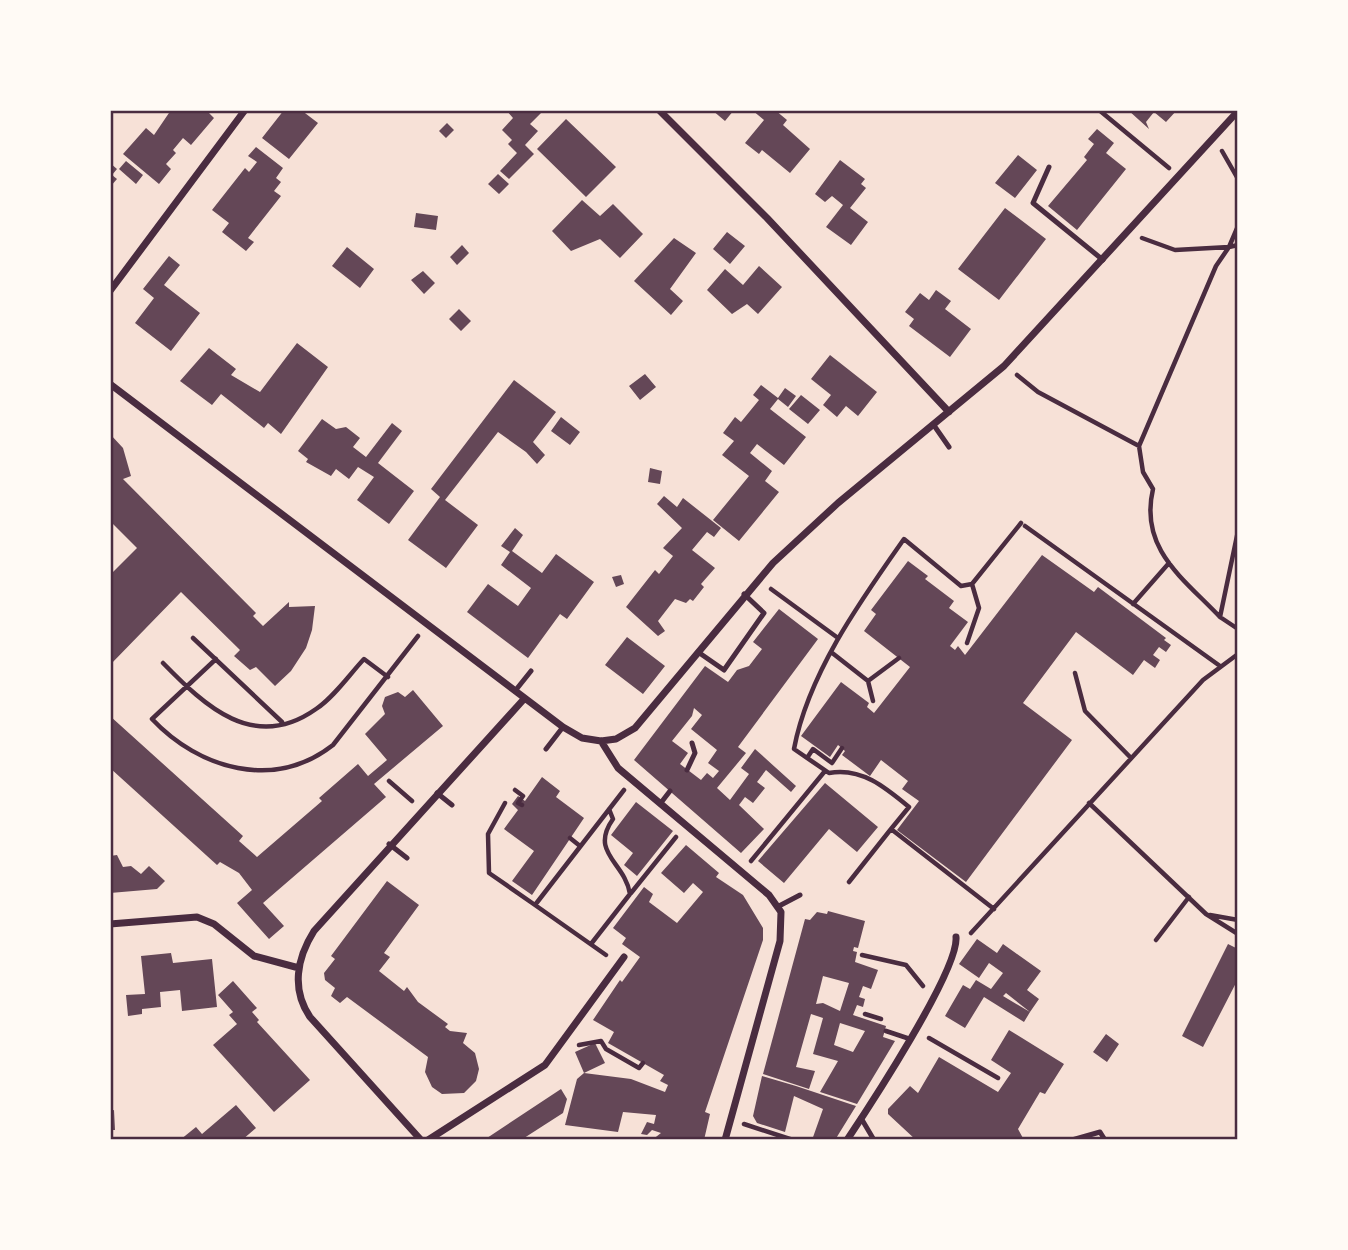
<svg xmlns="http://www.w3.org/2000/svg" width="1348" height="1250" font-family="Quicksand,sans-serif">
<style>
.building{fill:#644757;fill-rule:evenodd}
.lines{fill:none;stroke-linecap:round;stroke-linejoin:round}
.path{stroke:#4a2c40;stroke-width:4.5}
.service{stroke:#4a2c40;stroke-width:5}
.minor{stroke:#4a2c40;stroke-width:7}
.neatline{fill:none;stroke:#4a2c40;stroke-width:2.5}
</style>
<rect width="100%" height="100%" fill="#f7e1d7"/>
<path class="building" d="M171,110H211L209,113L214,118L191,145L183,138L173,150L176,153L166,164L171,169L159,184L123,154L146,128L154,135Z
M284,110H301L318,123L289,159L262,138Z
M506,110L541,113L530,124L538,131L525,145L534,154L509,179L500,171L517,153L508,144L512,140L502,130L513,118Z
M712,110H734L725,121Z
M752,110H775L787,120L783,125L810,149L790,173L762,150L759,154L745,143L764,120Z
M1128,110H1177L1166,122L1154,112L1146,122L1149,129Z
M566,119L616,167L586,197L537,149Z
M447,123L454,130L446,138L439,131Z
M1097,129L1114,143L1106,153L1126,169L1077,230L1048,206L1087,160L1084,157L1094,144L1088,139Z
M256,147L283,168L276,178L281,182L274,191L281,196L248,238L254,242L246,251L222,232L229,223L212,210L245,168L249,172L257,162L248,156Z
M1018,155L1037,170L1015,198L995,183Z
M840,160L865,179L861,184L866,188L850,208L868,222L851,245L826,227L843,205L832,196L825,202L815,194Z
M126,161L143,175L136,184L119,169Z
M110,163L117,169L112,175L117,179L110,187Z
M498,174L509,184L499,194L488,184Z
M582,200L600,216L613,204L643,234L620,258L600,239L571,251L552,231Z
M1005,208L1046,239L999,300L958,269Z
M416,213L438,216L436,230L414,227Z
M727,232L745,246L730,264L713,249Z
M674,238L696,253L670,289L683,301L671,315L634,281Z
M462,245L469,253L457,265L450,257Z
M347,247L374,269L360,288L332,266Z
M169,256L180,265L164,285L200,313L171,351L135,323L154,298L143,289Z
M759,266L782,287L758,314L747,304L732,314L707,290L725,269L743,285Z
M423,271L435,283L424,294L411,280Z
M936,290L951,301L945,309L971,329L950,357L909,326L914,319L905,312L920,293L929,300Z
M459,309L471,321L461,331L449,319Z
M297,343L328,367L281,434L268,423L264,428L221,394L212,405L180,381L209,348L236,369L231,375L260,392Z
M830,355L877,392L858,416L846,406L837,417L823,405L831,395L811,379Z
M645,374L656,387L640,400L629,386Z
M514,380L556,412L533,442L545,455L537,464L526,452L498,432L445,500L478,525L446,568L408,540L440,497L431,489Z
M761,385L778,398L785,388L796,396L788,407L778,399L770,409L806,437L784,465L757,444L750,453L772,471L765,481L779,492L739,541L713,520L749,476L722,455L734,441L723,433L735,417L741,422L759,400L753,395Z
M801,395L820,410L808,424L789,409Z
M561,417L580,432L570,445L551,431Z
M322,419L336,429L346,427L360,438L353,447L366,457L392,423L402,431L378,463L414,491L389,524L357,500L374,477L358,467L349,479L336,469L331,476L306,462L308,459L298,451Z
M110,434L123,448L131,476L123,479L256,613L253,616L263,626L289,602V607L315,606L312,630L306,648L291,671L275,686L256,667L250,670L234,656L240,650L181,592L110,665V575L137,548L110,521Z
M650,468L662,471L660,484L648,482Z
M664,496L677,507L683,498L721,528L714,537L707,532L692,550L715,568L701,584L704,587L693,601L690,599L686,603L675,599L658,621L665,631L658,636L626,607L655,570L659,574L673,556L663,548L682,528L657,504Z
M515,528L523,535L512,551L542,573L556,554L594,582L567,619L560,614L528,658L467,612L488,584L518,606L531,588L501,565L510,552L501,546Z
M1042,555L1094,592L1098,587L1166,638L1164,640L1171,645L1166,652L1159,647L1153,655L1160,660L1155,668L1144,660L1133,675L1076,632L1023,703L1072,740L966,882L897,830L919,801L902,789L908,781L881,760L870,776L842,755L845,751L838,745L830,757L801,736L841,682L869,703L867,707L874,713L910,667L864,631L876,614L871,610L908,561L928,576L925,579L954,601L949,608L968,622L950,646L955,650L958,646L965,655Z
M621,575L624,584L616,587L612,577Z
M779,609L818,639L738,747L746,753L717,788L730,800L749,774L741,768L755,749L796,786L791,792L766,770L757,782L765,788L753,803L745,797L739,805L764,829L741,853L634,760L705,666L728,682L737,670L749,666L762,649L753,642ZM694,708L702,715L691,729L717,750L708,763L719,771L713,778L707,773L701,780L680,764L688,753L672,741L692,716Z
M627,637L665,666L643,694L605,665Z
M413,690L443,726L374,784L386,797L263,903L284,926L269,939L237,903L252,890L239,873L220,862L217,865L110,768V716L243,836L239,841L257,857L322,801L319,798L358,764L368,776L387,760L365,734L385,714L382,706L385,697L398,692L405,697Z
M542,777L560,791L556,797L584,818L532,895L512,881L534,851L504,829L518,810L512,804L518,796L525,801Z
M825,783L878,827L857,852L829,829L784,883L758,861Z
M636,802L673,831L637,876L624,865L633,853L611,835Z
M686,845L719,873L716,877L743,895L763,928V940L705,1112L710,1114L704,1140H652L661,1133L652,1130L647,1135L641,1134L647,1122L654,1124L656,1115L623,1112L618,1132L565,1125L577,1079L584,1073L631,1079L665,1092L668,1085L660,1081L664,1075L608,1043L614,1032L593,1020L620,980L622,982L640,957L622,944L626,938L613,928L644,887L653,894L649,902L677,923L703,892L693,883L684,893L661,873Z
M117,855L123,867L131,866L141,874L149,866L165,881L157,889L110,893V856Z
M387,881L419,905L384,953L390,957L379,971L404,991L407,987L418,1002L448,1024L445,1027L450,1031L467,1033L463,1043L475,1053L479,1069L476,1081L464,1093L442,1094L432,1087L425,1072L428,1057L347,997L340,1003L331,996L335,988L325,980L324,973L335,959L331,956Z
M828,911L865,921L858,948L854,947L853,951L857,952L855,962L878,970L871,989L863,986L859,997L865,999L863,1007L857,1005L853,1015L886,1026L883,1037L895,1041L857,1104L820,1092L838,1061L813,1054L823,1018L811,1014L796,1067L815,1071L809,1089L763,1074L805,919L810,920L817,912L827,914ZM823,976L849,983L840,1011L823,1003L816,1004ZM840,1023L865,1031L853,1052L834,1045Z
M977,939L997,953L1003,944L1041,971L1027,990L1039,999L1030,1012L1006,993L1003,996L1030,1012L1024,1022L984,997L965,1028L945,1016L963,985L970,989L976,980L991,989L1003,973L989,963L979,978L959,964Z
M1228,944L1238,949V979L1203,1047L1182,1036Z
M171,953L173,963L212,959L217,1007L182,1011L180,990L160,992L161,1007L142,1009V1014L128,1016L126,995L145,994L141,956Z
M233,981L257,1008L252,1012L259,1020L257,1022L310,1080L274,1112L213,1045L237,1024L229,1015L233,1012L218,995Z
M1009,1030L1064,1064L1045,1094L1040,1092L1018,1129L1024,1140H916L888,1114V1109L910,1086L918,1093L939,1057L998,1092L1011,1073L991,1060Z
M1106,1034L1119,1044L1107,1062L1093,1052Z
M595,1043L605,1063L584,1073L575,1052Z
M762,1076L796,1086L856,1106L835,1140H812L823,1109L794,1096L785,1132L757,1123L753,1116Z
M561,1089L567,1099L563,1113L521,1140H484Z
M236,1105L256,1128L242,1140H180L196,1127L202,1134Z
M114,1110L115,1130H110V1111Z"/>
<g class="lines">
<path class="path" d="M1099,110L1169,168
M1222,151L1238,179
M1142,238L1175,250L1229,247L1238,226
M1238,245L1229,247L1216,266L1139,446L1143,472L1153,489C1139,549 1183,578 1220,617L1238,531
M1017,375L1038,392L1139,446
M1025,526L1220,666
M771,589L838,638
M1133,604L1169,563
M1220,617L1238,629
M193,638L282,722
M967,643L979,608L972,584
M831,652L868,681L899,658
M216,659L152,719C199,769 274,791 333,745L418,636
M163,663C205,706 254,753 316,709C334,697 349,675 364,659L388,677
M1075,673L1085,711L1131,758
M868,681L873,701
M807,758L813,749L832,763L842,748
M389,781L412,801
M515,790L523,796L518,803L522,805
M505,803L488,834L489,873L535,905L624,790
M1089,803L1206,914L1238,934
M570,838L580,846
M751,861L825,771
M849,882L891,829
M631,893L676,837
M535,905L606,955
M994,909L891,829L909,807C885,787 861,767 829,773L794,749C808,674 861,600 904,539L961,586L972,584L1021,523
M1210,915L1238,920
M971,933L1203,680L1238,654
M1156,940L1189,897
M591,944L630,894C625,862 589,853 613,819L609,809
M862,955L906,965L923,986
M1238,994V1001
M865,1014L881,1019
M929,1038L998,1078
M579,1045L601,1041L606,1049L639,1068L643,1063
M744,1124L793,1140"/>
<path class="service" d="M1049,167L1033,203L1103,260
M933,424L949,447
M698,652L724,670L764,613L744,594
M515,691L531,671
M546,749L563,727
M687,770L695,753L692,743
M437,793L452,805
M660,804L670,791
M389,844L407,858
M779,906L800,895
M886,1031L910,1039
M861,1118L874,1140
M1072,1140L1100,1132L1105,1140"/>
<path class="minor" d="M659,110L767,218L949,412
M110,291L245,110
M110,384L563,727L582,738L601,741L616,739L635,728L773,563L838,503L1004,366L1238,111
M601,741L618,768L769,895L781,912L780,941L725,1140
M110,924L197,917L214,924L254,956L299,968
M421,1140L310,1017C291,989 297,958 314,931L524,699
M428,1140L545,1065L624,957
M847,1140C869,1107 959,970 956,937"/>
</g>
<rect width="1348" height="1250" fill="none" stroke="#fffaf5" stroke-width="224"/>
<rect x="112" y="112" width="1124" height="1026" class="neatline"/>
</svg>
